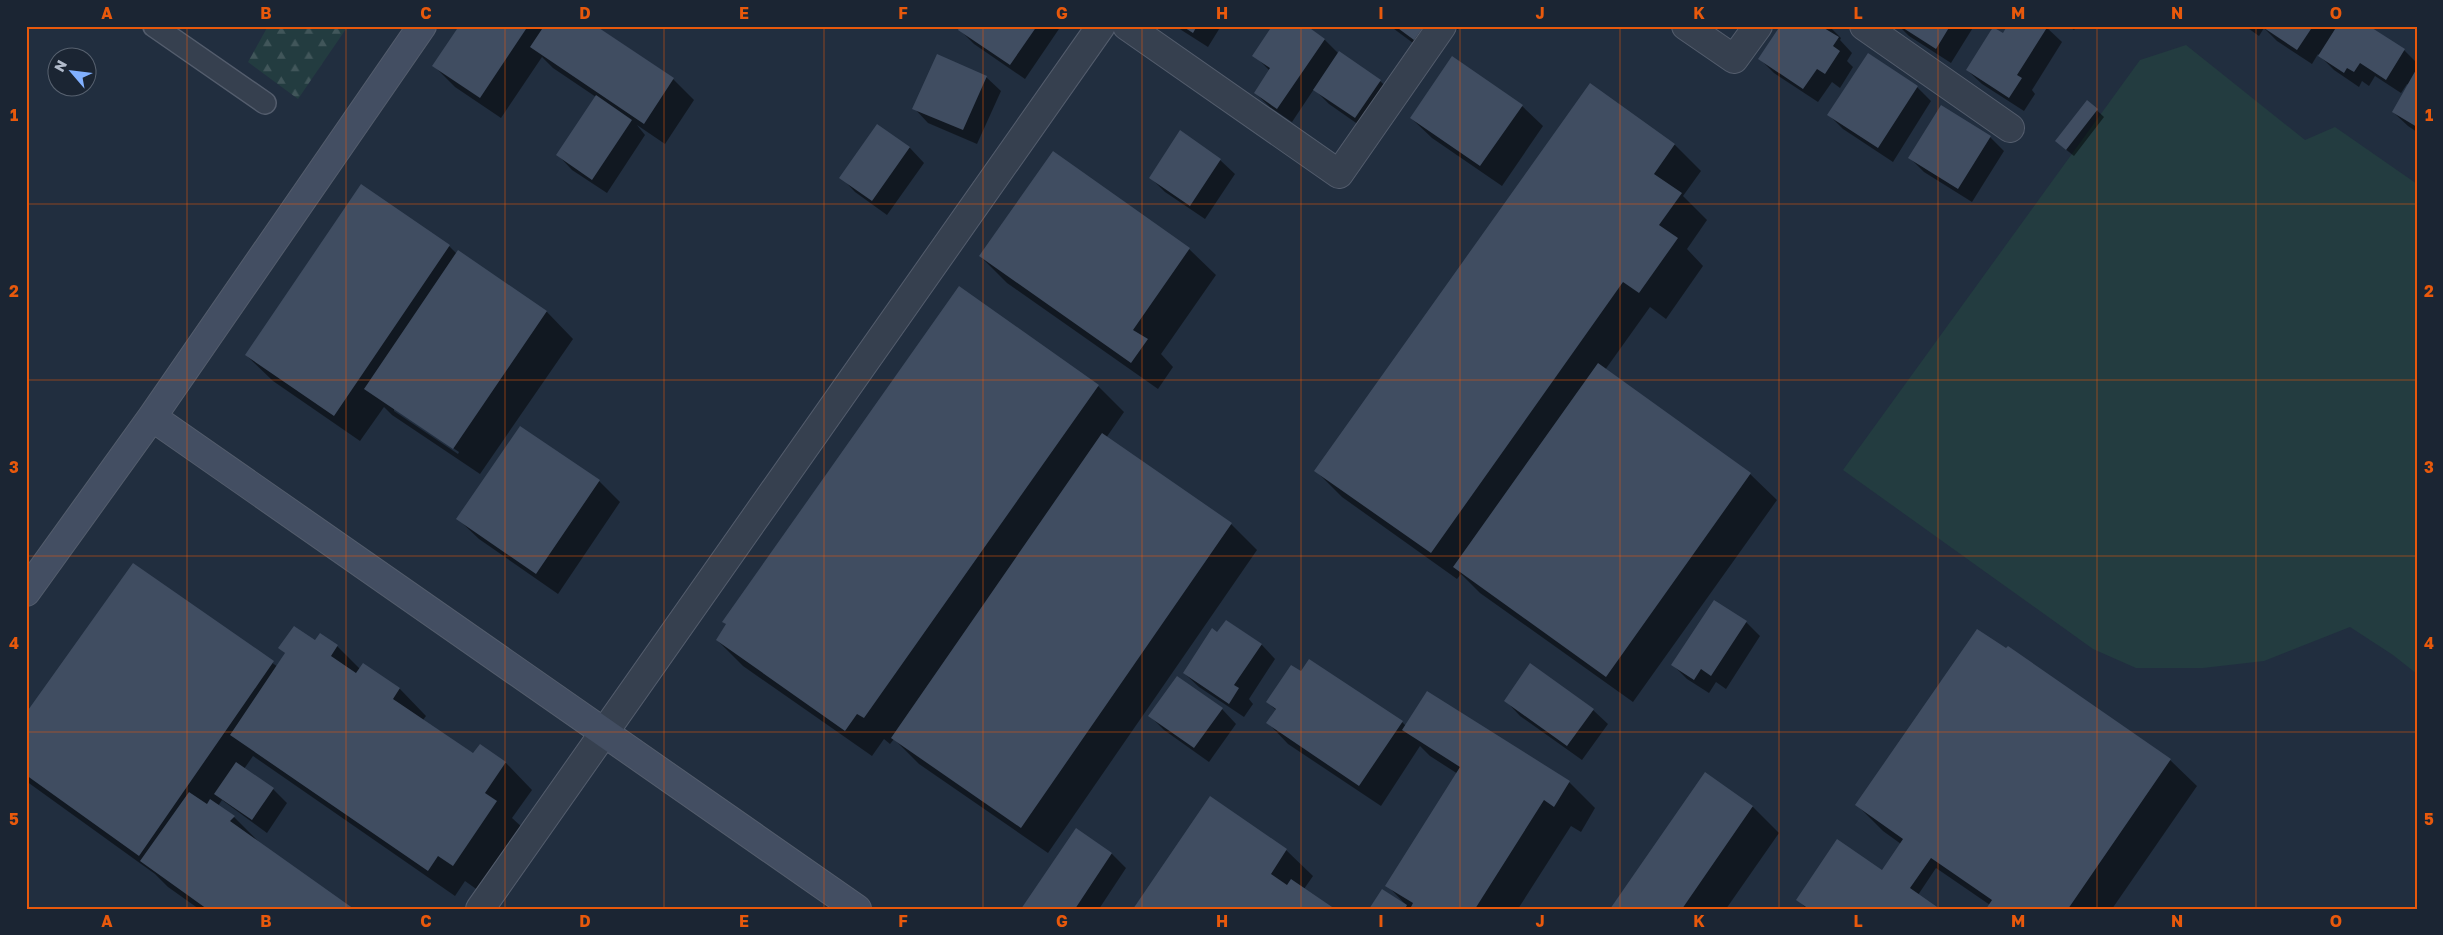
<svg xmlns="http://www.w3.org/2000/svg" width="2443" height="935" font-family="'Golos Text',sans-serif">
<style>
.grass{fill:#233c40}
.forest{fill:url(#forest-firs)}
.shadow{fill:#0007;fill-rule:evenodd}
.building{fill:#404d61}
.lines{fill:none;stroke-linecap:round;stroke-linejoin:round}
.lane-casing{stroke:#545d6d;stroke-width:24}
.street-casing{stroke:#545d6d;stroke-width:30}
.secondary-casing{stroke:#545d6d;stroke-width:30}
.lane{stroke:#36404f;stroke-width:21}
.street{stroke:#36404f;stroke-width:28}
.secondary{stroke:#434e62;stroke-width:28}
.grid{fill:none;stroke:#e8590c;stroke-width:1;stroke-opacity:0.55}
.neatline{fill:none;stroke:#e8590c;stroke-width:2}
.grid-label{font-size:16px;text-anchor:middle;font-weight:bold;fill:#e8590c}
</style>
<defs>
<pattern id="forest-firs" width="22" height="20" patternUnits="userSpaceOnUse" patternTransform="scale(1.25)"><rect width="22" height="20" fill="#233c40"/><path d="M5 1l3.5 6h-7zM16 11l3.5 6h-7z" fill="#41565a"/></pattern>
</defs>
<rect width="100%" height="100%" fill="#212e3f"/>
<path class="grass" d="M2186,45L2305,140L2335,127L2417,184V674L2393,655L2350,627L2264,661L2203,668H2136L2093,649L1843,470L2140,60Z"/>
<path class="forest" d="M268,26H348L298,99L248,62Z"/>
<path class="shadow" d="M461,26H594L673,79L694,100L665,144L637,125L645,135L607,193L572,170L558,155L596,97L553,68L542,57L501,118L455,87L434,66Z
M962,26H1061L1025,79L974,44L960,30Z
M1175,26H1221L1208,47Z
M1390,26H1460L1436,60Z
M1781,26H1829L1841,38L1840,40L1852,53L1847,61L1853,67L1840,88L1832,82L1818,102L1774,73L1760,59Z
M1899,26H1974L1951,63L1909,36Z
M1986,26H1998L1996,30L2003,35L2045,26L2062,42L2032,90L2035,94L2024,111L1982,84L1967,70L1992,30Z
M2068,26H2077L2074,30Z
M2245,26H2367L2404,50L2417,63V132L2408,126L2393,112L2409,85L2407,84L2401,93L2375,76L2369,86L2362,81L2359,87L2334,70L2318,54L2312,64L2277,41L2264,28L2259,36Z
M1324,39L1339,54L1380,81L1395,95L1369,132L1329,104L1314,89L1292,122L1270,107L1255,93L1270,71L1254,55Z
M986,77L1001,91L977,144L928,123L914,108Z
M1590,85L1675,145L1701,171L1683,196L1707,220L1687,249L1703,266L1666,319L1650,307L1605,370L1750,474L1777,500L1633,702L1480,593L1461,574L1457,579L1342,497L1316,471Z
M1917,87L1931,101L1893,162L1843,129L1829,115Z
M2088,102L2104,117L2074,156L2064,148Z
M1522,106L1543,126L1502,186L1432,138L1411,118Z
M877,125L910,148L924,163L887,215L855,192L841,177Z
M1181,132L1220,160L1235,174L1205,219L1165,192L1150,177Z
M1990,137L2004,151L1972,202L1924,172L1910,158Z
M1053,153L1189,249L1216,275L1161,354L1173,367L1158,389L1007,283L980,256Z
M361,186L449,246L457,254L459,252L547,312L573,339L480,474L392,415L384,407L360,441L273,381L246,355ZM394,408L459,452L458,454L394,411Z
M1098,386L1124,412L1106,438L1231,524L1257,550L1048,853L919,764L894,739L890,744L884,739L872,756L743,666L717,640L727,625Z
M520,427L599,481L620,502L558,594L479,539L458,519Z
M134,565L278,667L286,654L280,648L315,642L321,635L337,646L360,669L363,664L400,689L426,716L423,720L474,755L480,746L506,763L532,790L512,818L523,828L479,891L465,881L455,896L253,756L244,769L273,789L287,803L267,833L222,800L218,806L234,817L260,843L352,909H199L168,887L155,874L26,781V715Z
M1746,622L1760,636L1726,689L1716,682L1709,693L1687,679L1673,665Z
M1218,634L1261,644L1275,659L1249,699L1253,704L1244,717L1199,687L1184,673Z
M1506,701L1593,710L1608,724L1582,760L1520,716Z
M1267,702L1402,722L1406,726L1569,782L1595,808L1581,832L1571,826L1518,909H1370L1405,904L1387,885L1458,774L1430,756L1420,746L1381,806L1288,744L1268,723L1276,710Z
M1222,709L1236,724L1209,762L1164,730L1150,716Z
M2170,760L2197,786L2112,909H1987L1990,905L1936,868L1918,895L1807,909L1798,900L1883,871L1901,844L1883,831L1857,805Z
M1705,774L1753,807L1779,833L1726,909H1611Z
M1076,830L1112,854L1126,868L1099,909H1023Z
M1286,850L1313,876L1304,889L1134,909Z"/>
<path class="building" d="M459,26H528L480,98L432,66Z
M544,26H596L674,78L644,124L530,47Z
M960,26H1037L1010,65L958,30Z
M1182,26H1197L1193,33Z
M1272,26H1307L1325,39L1277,109L1254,93L1270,68L1252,56Z
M1395,26H1424L1414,40Z
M1780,26H1825L1824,28L1839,37L1833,46L1840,51L1825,74L1817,69L1803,89L1758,59Z
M1900,26H1950L1936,49Z
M2007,26H2048L2017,75L2022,78L2009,98L1966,70L1993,27L2003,33Z
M2261,26H2313L2297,50Z
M2337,26H2369L2405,49L2386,80L2360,63L2354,72L2347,68L2344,73L2318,56Z
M1339,51L1381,80L1355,118L1313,90Z
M1868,53L1918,86L1878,148L1827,115Z
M937,54L987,76L963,130L912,109Z
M1452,56L1523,105L1480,166L1410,118Z
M2417,68V127L2392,112Z
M1590,83L1675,144L1654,174L1682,193L1659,225L1678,238L1639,293L1623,282L1431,553L1314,471Z
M596,95L632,120L592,180L556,155Z
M2087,100L2098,109L2066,150L2055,141Z
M1941,105L1991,136L1958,189L1908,158Z
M877,124L910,147L872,201L839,178Z
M1180,130L1221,159L1190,206L1149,178Z
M1053,151L1190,248L1133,330L1148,339L1131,363L979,256Z
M361,184L450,245L334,416L245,355Z
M458,250L547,311L453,449L364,389Z
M959,286L1099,385L864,718L857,714L845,731L716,640L726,624L722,622Z
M1598,363L1751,473L1606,677L1453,567Z
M520,426L600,480L536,574L456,519Z
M1102,433L1232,523L1021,828L891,738Z
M133,563L274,661L139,856L26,775V713Z
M1714,600L1747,621L1711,676L1701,669L1694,680L1671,665Z
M1226,620L1262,644L1234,685L1239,688L1229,704L1183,673L1212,628L1217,632Z
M294,626L315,640L320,633L338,645L331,656L356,673L363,663L400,688L393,699L473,753L480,744L506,762L485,793L497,801L453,866L438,856L428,871L230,735L285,653L278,648Z
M1977,629L2006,648L2008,646L2171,759L2068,909H1986L1992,900L1931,858L1910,888L1940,909H1805L1806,907L1796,900L1837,839L1882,870L1903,839L1855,805Z
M1309,659L1403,721L1359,786L1266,723L1276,709L1266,702L1291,665L1301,671Z
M1530,663L1594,709L1567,746L1504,701Z
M1177,676L1223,708L1194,748L1148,716Z
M1427,691L1570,781L1554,807L1544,800L1475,909H1410L1413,903L1385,886L1460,767L1402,730Z
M236,762L274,788L252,820L214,794Z
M1705,772L1753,806L1682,909H1610Z
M189,792L207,804L210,799L235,816L230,821L354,909H207L140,861Z
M1210,796L1287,849L1271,874L1287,885L1291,879L1335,909H1133Z
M1076,828L1112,853L1075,909H1021Z
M1382,889L1407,905L1405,909H1369Z"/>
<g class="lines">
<defs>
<path id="lane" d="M154,26L265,103"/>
<path id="street" d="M1127,26L1339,174L1442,26
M1686,26L1734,59L1758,26
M1864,26L2010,128
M480,909L1101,26"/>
<path id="secondary" d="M152,417L857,909
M26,592L152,417L422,26"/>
</defs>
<use href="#lane" class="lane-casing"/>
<use href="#street" class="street-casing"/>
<use href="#secondary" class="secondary-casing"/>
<use href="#lane" class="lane"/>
<use href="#street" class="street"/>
<use href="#secondary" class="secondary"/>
</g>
<path class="grid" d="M187,26V909M346,26V909M505,26V909M664,26V909M824,26V909M983,26V909M1142,26V909M1301,26V909M1460,26V909M1620,26V909M1779,26V909M1938,26V909M2097,26V909M2256,26V909M26,204H2417M26,380H2417M26,556H2417M26,732H2417"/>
<rect width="2443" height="935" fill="none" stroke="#1b2533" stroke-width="55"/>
<g transform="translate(72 72) rotate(298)"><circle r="24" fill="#1b2533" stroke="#57616f"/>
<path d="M0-4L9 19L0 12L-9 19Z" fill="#81b0ff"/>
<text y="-8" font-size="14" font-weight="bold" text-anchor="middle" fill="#b1baca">N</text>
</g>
<rect x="28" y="28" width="2388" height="880" class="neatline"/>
<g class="grid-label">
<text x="107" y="19">A</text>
<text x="266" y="19">B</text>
<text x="426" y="19">C</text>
<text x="585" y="19">D</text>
<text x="744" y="19">E</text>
<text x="903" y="19">F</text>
<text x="1062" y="19">G</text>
<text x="1222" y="19">H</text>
<text x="1381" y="19">I</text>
<text x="1540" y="19">J</text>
<text x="1699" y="19">K</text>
<text x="1858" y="19">L</text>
<text x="2018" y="19">M</text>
<text x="2177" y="19">N</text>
<text x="2336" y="19">O</text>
<text x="14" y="121">1</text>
<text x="2429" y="121">1</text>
<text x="14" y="297">2</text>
<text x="2429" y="297">2</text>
<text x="14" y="473">3</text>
<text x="2429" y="473">3</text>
<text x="14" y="649">4</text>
<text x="2429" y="649">4</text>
<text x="14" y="825">5</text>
<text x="2429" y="825">5</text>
<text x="107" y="927">A</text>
<text x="266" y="927">B</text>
<text x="426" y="927">C</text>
<text x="585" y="927">D</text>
<text x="744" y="927">E</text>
<text x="903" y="927">F</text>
<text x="1062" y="927">G</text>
<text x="1222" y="927">H</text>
<text x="1381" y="927">I</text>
<text x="1540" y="927">J</text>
<text x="1699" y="927">K</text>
<text x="1858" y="927">L</text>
<text x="2018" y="927">M</text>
<text x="2177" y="927">N</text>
<text x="2336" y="927">O</text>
</g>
</svg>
